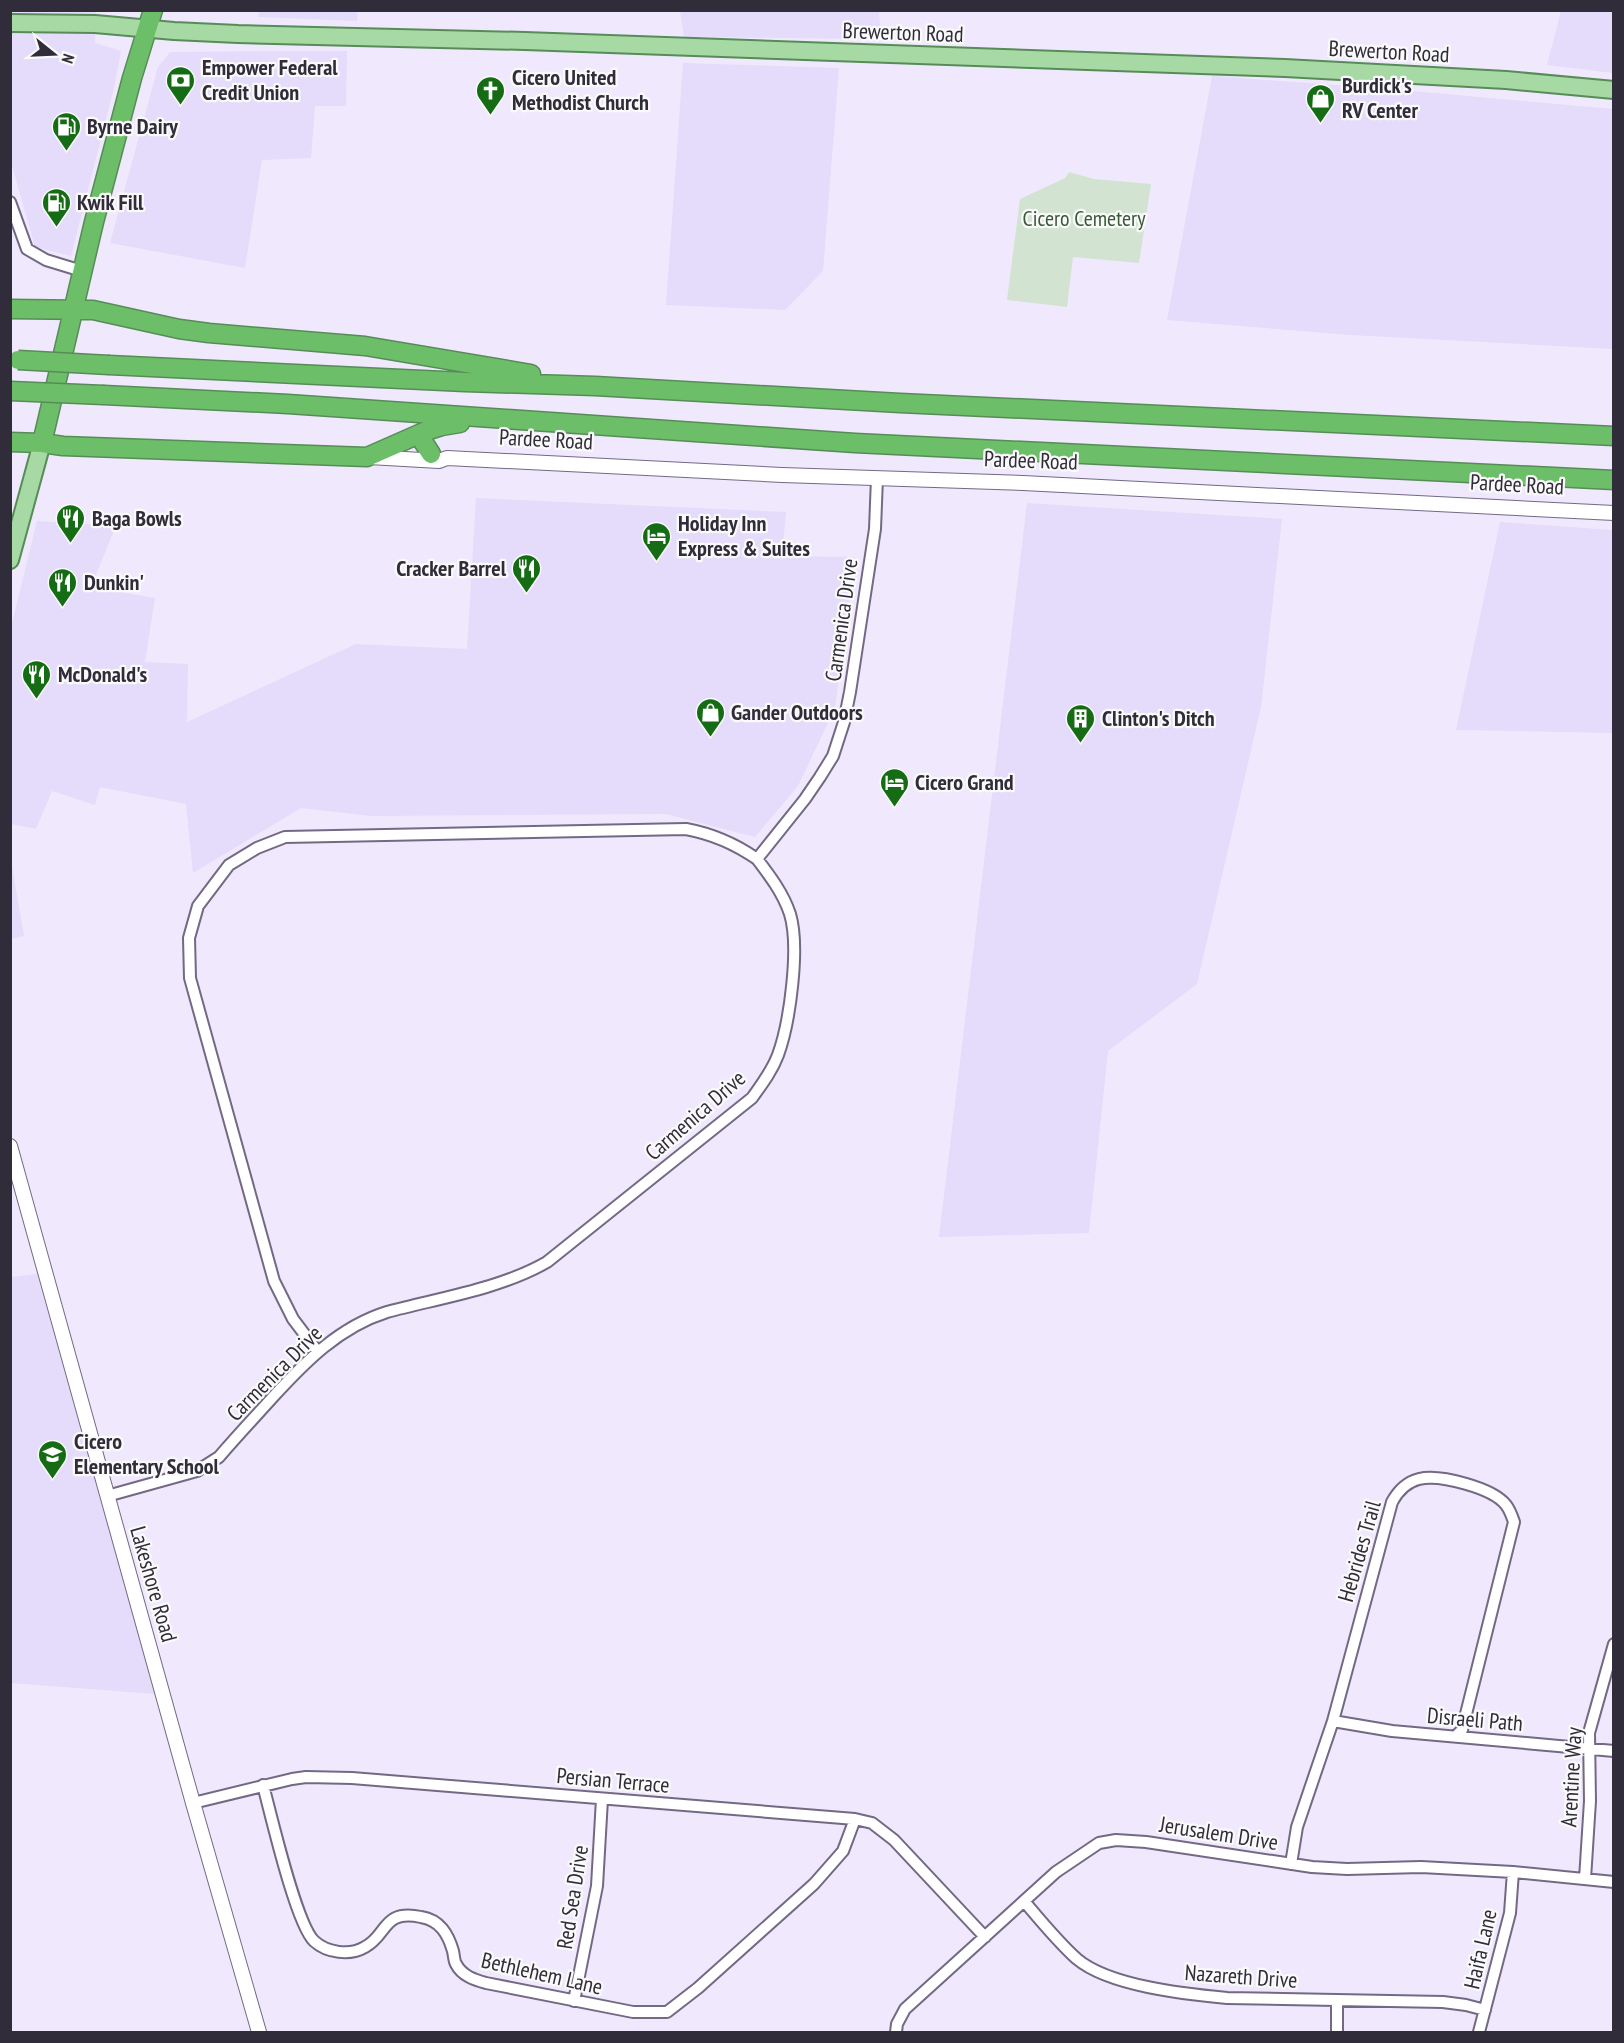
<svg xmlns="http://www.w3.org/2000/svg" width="1624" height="2043" font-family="'PT Sans Narrow',sans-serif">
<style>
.built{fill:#e5dbfa}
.green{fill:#d2e3d1}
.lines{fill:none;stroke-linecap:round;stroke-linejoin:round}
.street-casing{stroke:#736985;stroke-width:14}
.secondary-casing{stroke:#736985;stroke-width:16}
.primary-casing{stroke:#578c58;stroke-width:20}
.highway-casing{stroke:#578c58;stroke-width:21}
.street{stroke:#fff;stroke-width:10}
.secondary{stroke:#fff;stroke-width:14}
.primary{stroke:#a7d9a4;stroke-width:16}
.highway{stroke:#6cbf68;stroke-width:18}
.highway-bridge-casing{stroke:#578c58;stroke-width:21;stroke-linecap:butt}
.highway-bridge{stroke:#6cbf68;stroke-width:18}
.labels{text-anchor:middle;stroke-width:4.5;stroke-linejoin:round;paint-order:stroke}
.street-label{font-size:22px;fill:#302c39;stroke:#fafafa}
.poi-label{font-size:22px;font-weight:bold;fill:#302c39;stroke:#fafafa;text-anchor:start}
.park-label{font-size:22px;fill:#385a36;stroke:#fafafa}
</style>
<rect width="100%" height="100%" fill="#f0e9fd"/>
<path class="built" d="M11,11H96L95,43L121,51L114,88L71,256L35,247L11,162Z
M259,11V10L358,11L357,21L258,17Z
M680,11H879L881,39L684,37Z
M1561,11H1613V73L1547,65Z
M271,51H347L346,106H315L311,158L262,160L245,268L110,243L158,67L170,52Z
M683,63L839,68L823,271L785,310L666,305Z
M1212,76L1390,89L1613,109V349L1350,335L1167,320Z
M476,498L786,512L782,556L855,557L835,708L798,786L755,837L666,814L371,816L301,808L193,873L186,804L100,787L95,805L52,791L36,829L11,824V627L37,521L116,526L91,587L155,598L145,662L188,664L187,722L356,644L467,649Z
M1027,503L1282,519L1261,707L1197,984L1108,1051L1089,1233L939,1237Z
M1500,522L1613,530V733L1456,730Z
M10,855L24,936L11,939H10Z
M37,1274L155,1694L11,1683V1277Z"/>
<path class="green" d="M1069,172L1094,179L1151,184L1139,263L1073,257L1067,307L1007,300L1020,199L1065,178Z"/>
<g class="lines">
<defs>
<path id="street" d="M10,202L27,249L46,260L82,271
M318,1352L293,1319L274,1281L190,978L189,938L198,906L229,865L257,848L285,837L686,829C713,834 734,843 757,859
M107,1496L197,1471L219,1457C236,1437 254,1418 272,1398C305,1362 339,1327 387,1312C439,1298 500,1289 547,1262L752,1098C762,1084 772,1071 778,1055C790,1022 800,947 790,914C783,893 770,876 757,859L805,799L820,777L833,756L844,722L850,692L875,529L877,478
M1333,1721L1392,1731L1614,1751
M263,1785C271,1815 296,1924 314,1941C327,1953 350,1956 365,1947C388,1935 382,1909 421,1917C440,1920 448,1934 453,1951C454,1955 454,1961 456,1964C462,1976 475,1980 486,1983L633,2012H667L698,1988L814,1884L843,1851L855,1819
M193,1803L292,1779L306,1777L352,1778L855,1819L872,1823L894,1840L985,1937
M1291,1864L1297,1827L1333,1721L1392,1502C1398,1491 1407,1482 1419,1479C1440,1474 1493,1488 1506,1505C1510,1510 1512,1516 1514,1522L1462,1730L1456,1736
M1585,1879L1590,1801L1589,1733L1614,1644
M1024,1901C1041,1921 1058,1942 1077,1959C1109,1986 1185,1994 1227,1998L1443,2002L1466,2005L1485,2010
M574,2001L597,1886L602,1799
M1337,2001V2032
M896,2032L897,2024L905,2009L1056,1872L1099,1843L1116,1840L1146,1842L1312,1867L1347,1869L1421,1867L1513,1872L1614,1882
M1479,2032L1510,1913L1513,1872"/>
<path id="secondary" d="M369,457L439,461L447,458L782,475L1023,483L1614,513
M10,1146L193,1803L259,2032"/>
<path id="primary" d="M10,23L95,24L174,31L238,34L525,41L1285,68L1506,80L1614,90
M10,560L42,443"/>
<path id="highway" d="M10,309L93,310L179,329L209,333L365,346L531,374
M109,365L465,382L595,386L900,403L1614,436
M104,395L288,404L855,443L1614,480
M426,431L422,440L431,454
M10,442L42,443L63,446L367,457L426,431L442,426L460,423
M42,443L94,222L132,78L153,10"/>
</defs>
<use href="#street" class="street-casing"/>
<use href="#secondary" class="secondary-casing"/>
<use href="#primary" class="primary-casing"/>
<use href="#highway" class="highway-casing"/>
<use href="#street" class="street"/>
<use href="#secondary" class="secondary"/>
<use href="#primary" class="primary"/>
<use href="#highway" class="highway"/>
<defs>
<path id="highway-bridge" d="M18,360L109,365
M10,391L104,395"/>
</defs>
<use href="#highway-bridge" class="highway-bridge-casing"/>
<use href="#highway-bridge" class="highway-bridge"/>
</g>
<defs>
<symbol id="bank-pin" viewBox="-11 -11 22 30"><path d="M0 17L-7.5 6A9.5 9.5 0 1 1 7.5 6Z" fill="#156c15" stroke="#fafafa"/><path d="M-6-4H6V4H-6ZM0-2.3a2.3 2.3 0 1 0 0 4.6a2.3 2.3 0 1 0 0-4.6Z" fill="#fff"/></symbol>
<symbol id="church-pin" viewBox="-11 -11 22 30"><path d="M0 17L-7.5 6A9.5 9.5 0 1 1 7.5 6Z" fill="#156c15" stroke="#fafafa"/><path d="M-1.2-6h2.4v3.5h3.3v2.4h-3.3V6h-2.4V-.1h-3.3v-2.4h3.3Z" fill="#fff"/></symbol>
<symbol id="shop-pin" viewBox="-11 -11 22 30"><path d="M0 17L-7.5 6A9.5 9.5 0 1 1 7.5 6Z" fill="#156c15" stroke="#fafafa"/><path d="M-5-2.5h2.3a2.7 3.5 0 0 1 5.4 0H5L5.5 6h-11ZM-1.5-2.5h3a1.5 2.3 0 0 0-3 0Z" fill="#fff"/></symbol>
<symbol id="fuel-pin" viewBox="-11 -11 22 30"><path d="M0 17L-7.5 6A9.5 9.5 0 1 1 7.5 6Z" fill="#156c15" stroke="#fafafa"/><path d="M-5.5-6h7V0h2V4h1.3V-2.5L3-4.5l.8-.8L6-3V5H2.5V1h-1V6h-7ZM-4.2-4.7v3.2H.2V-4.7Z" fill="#fff"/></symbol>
<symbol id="restaurant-pin" viewBox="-11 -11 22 30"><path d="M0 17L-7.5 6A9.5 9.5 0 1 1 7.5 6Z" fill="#156c15" stroke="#fafafa"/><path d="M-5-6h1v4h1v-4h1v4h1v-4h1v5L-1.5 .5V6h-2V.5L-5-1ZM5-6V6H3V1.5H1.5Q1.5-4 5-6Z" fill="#fff"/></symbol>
<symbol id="hotel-pin" viewBox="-11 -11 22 30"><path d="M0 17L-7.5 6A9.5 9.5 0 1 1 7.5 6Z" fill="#156c15" stroke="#fafafa"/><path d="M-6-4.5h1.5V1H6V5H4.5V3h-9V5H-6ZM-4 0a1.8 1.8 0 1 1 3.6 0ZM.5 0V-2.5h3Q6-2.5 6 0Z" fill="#fff"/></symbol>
<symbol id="building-pin" viewBox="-11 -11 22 30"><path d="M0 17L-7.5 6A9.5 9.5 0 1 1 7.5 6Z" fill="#156c15" stroke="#fafafa"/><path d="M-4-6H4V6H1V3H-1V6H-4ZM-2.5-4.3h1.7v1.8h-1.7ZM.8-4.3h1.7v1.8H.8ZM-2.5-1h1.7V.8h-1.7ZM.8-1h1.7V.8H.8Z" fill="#fff"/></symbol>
<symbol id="school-pin" viewBox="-11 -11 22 30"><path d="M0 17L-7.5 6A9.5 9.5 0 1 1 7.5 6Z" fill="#156c15" stroke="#fafafa"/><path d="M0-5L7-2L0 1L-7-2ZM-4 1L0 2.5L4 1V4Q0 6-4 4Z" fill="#fff"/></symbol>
</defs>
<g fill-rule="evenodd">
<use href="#bank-pin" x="164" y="64" width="33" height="45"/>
<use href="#church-pin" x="474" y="74" width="33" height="45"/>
<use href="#shop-pin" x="1304" y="82" width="33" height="45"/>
<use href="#fuel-pin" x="50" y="110" width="33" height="45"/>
<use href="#fuel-pin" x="40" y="186" width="33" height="45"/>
<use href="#restaurant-pin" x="54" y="502" width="33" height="45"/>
<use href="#hotel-pin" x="640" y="520" width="33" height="45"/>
<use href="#restaurant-pin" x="510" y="552" width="33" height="45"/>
<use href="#restaurant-pin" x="46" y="566" width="33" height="45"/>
<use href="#restaurant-pin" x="20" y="658" width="33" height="45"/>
<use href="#shop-pin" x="694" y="696" width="33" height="45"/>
<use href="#building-pin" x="1064" y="702" width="33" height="45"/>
<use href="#hotel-pin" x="878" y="766" width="33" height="45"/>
<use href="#school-pin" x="36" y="1438" width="33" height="45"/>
</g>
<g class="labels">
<g class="street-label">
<text transform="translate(903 32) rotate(2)" y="8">Brewerton Road</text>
<text transform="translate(1389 51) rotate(3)" y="8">Brewerton Road</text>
<text transform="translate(546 439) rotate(3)" y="8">Pardee Road</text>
<text transform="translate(1031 460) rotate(2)" y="8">Pardee Road</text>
<text transform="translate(1517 484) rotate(3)" y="8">Pardee Road</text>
<text transform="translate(841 620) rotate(-82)" y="8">Carmenica Drive</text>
<text transform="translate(695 1115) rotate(-41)" y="8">Carmenica Drive</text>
<text transform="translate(274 1373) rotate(-45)" y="8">Carmenica Drive</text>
<text transform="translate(1359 1551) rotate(-74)" y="8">Hebrides Trail</text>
<text transform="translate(154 1584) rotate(74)" y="8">Lakeshore Road</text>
<text transform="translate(1475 1719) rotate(5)" y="8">Disraeli Path</text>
<text transform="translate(1571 1777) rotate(-87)" y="8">Arentine Way</text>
<text transform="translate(613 1780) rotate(5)" y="8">Persian Terrace</text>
<text transform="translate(1219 1833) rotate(9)" y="8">Jerusalem Drive</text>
<text transform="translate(572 1897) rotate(-81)" y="8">Red Sea Drive</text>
<text transform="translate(1480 1949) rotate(-77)" y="8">Haifa Lane</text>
<text transform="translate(542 1973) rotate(13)" y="8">Bethlehem Lane</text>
<text transform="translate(1241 1976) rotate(4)" y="8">Nazareth Drive</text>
</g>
<g class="poi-label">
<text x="202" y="75">Empower Federal<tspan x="202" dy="25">Credit Union</tspan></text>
<text x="512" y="85">Cicero United<tspan x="512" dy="25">Methodist Church</tspan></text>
<text x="1342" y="93">Burdick's<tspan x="1342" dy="25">RV Center</tspan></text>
<text x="87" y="134">Byrne Dairy</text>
<text x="77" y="210">Kwik Fill</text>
<text x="92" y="526">Baga Bowls</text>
<text x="678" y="531">Holiday Inn<tspan x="678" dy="25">Express &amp; Suites</tspan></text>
<text x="506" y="576" text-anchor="end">Cracker Barrel</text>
<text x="84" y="590">Dunkin'</text>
<text x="58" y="682">McDonald's</text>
<text x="731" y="720">Gander Outdoors</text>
<text x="1102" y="726">Clinton's Ditch</text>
<text x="915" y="790">Cicero Grand</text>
<text x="74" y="1449">Cicero<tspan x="74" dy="25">Elementary School</tspan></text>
</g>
<g class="park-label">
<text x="1084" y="226">Cicero Cemetery</text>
</g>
</g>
<rect width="1624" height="2043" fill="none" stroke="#302c39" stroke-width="24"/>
<g transform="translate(54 54) rotate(108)" stroke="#fafafa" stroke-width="4.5" paint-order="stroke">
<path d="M0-4.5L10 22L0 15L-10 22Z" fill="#302c39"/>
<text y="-9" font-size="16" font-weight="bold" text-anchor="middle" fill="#302c39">N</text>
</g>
</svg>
